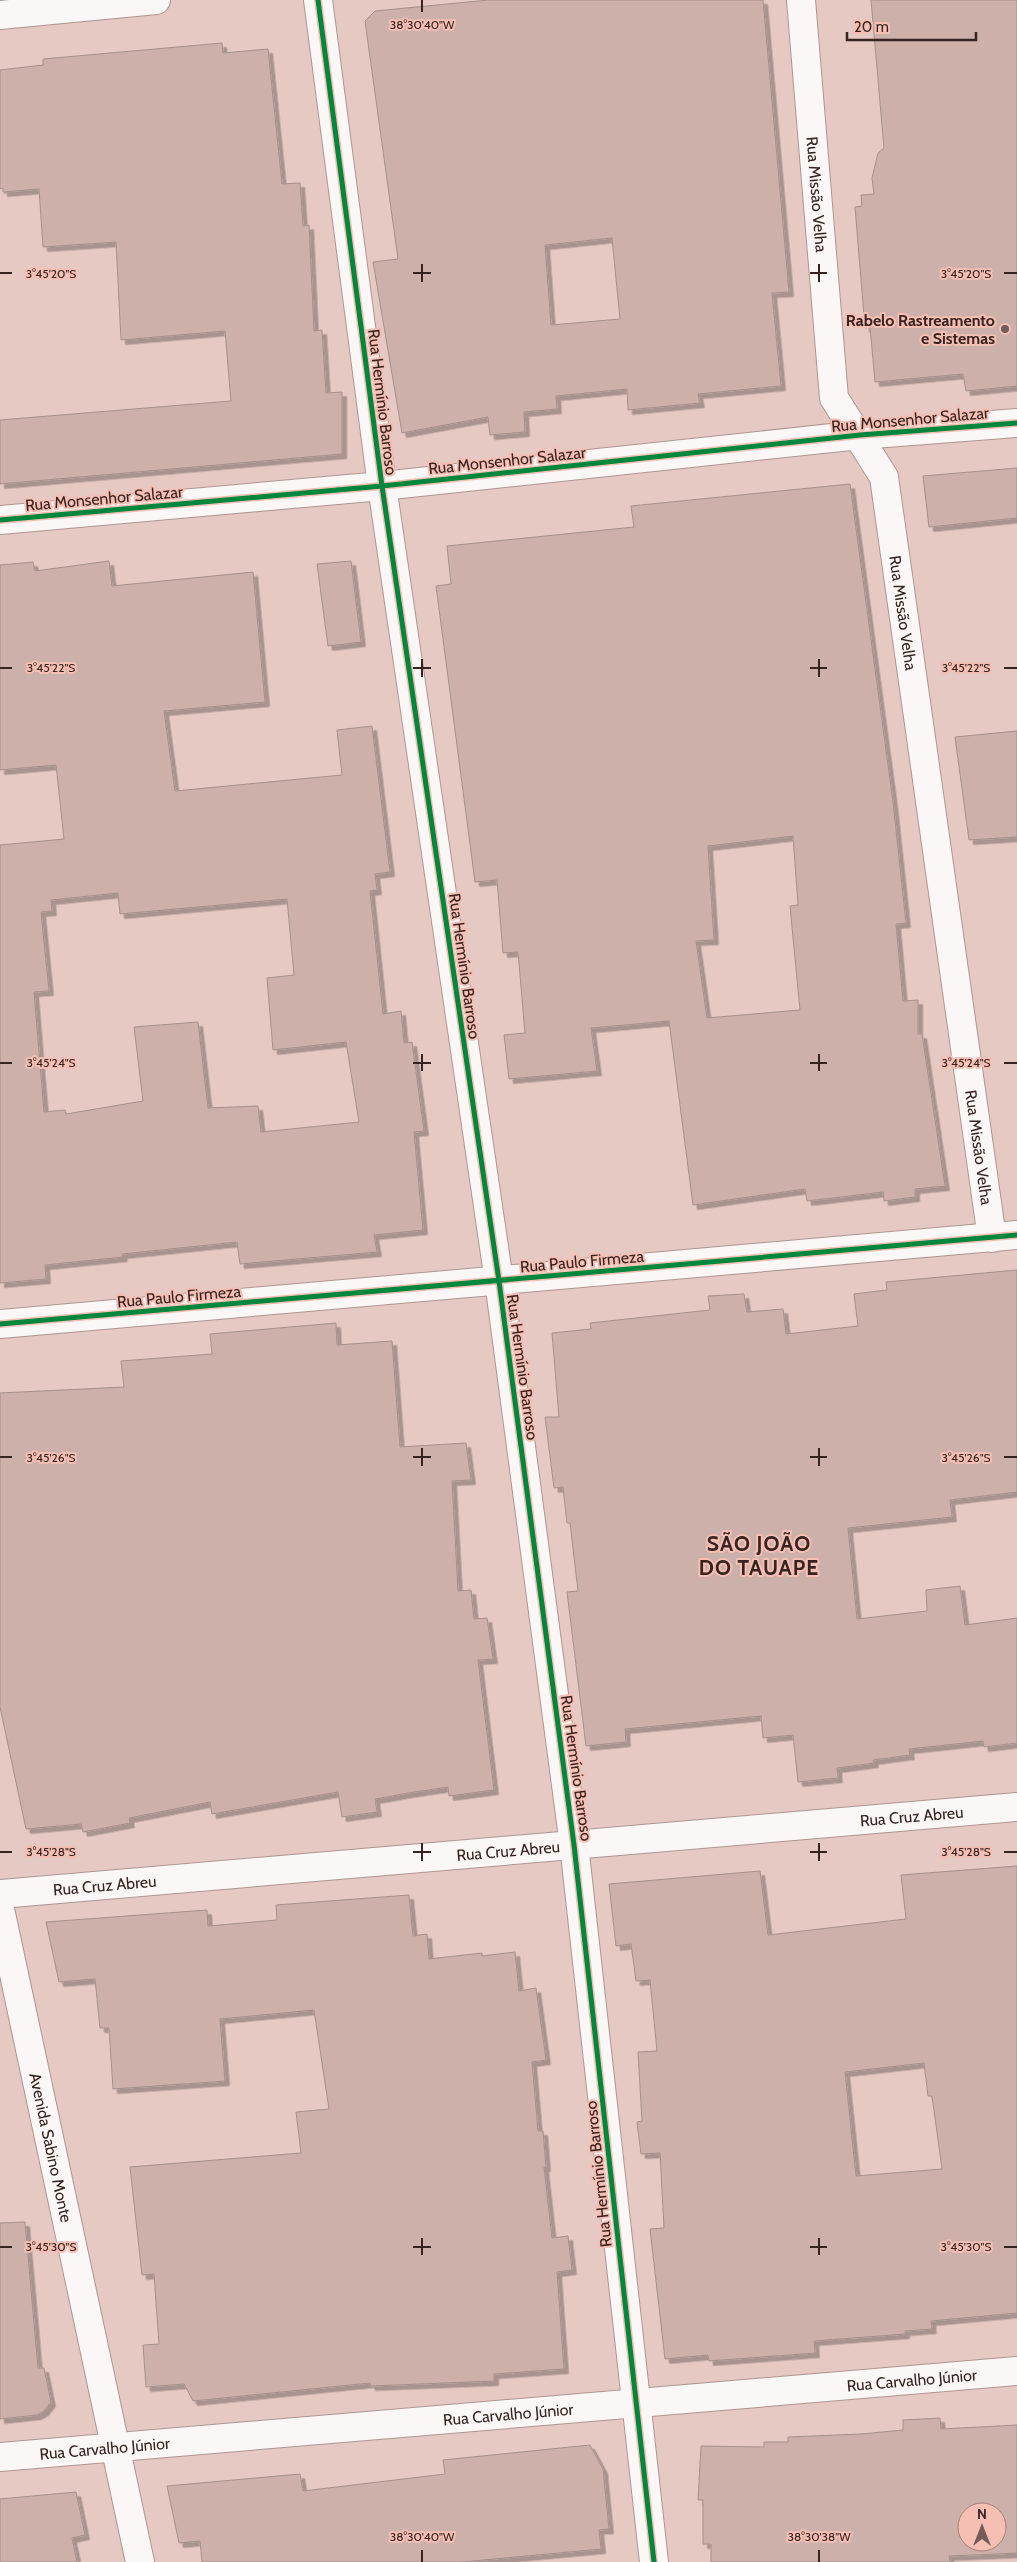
<svg xmlns="http://www.w3.org/2000/svg" width="1017" height="2562" font-family="Cabin,sans-serif">
<style>
.building{fill:#cdb0aa;stroke:#a6908b;fill-rule:evenodd;filter:url(#shadow)}
.lines{fill:none;stroke-linecap:round;stroke-linejoin:round}
.street-casing{stroke:#ad9692;stroke-width:30}
.secondary-casing{stroke:#ad9692;stroke-width:30}
.street{stroke:#fbf7f6;stroke-width:28}
.secondary{stroke:#fbf7f6;stroke-width:28}
.cycleway-casing{stroke:#f5bfb4;stroke-width:8}
.cycleway{stroke:#00873e;stroke-width:5}
.ticks{fill:none;stroke:#37231f;stroke-width:2}
.poi-dot{fill:#745d58;stroke:#f5bfb4;stroke-width:2}
.labels{text-anchor:middle;stroke-width:4;stroke-linejoin:round;paint-order:stroke}
.street-label{font-size:16px;fill:#37231f;stroke:#f5bfb4}
.poi-label{font-size:16px;font-weight:bold;fill:#37231f;stroke:#f5bfb4;text-anchor:end}
.district-label{font-size:21px;font-weight:bold;letter-spacing:1px;fill:#37231f;stroke:#f5bfb4}
.ticks-label{font-size:12px;text-anchor:middle;fill:#37231f;stroke:#f5bfb4;stroke-width:4;stroke-linejoin:round;paint-order:stroke}
</style>
<defs>
<filter id="shadow"><feDropShadow dx="4.5" dy="4.5" stdDeviation="0" flood-color="#0004"/></filter>
</defs>
<rect width="100%" height="100%" fill="#e6c9c3"/>
<path class="building" d="M489,0H763L789,292L772,293L781,386L698,394L700,403L628,410L627,389L556,396L557,409L524,412L525,432L490,435L488,417L402,433L373,262L398,259L365,21L375,11ZM612,238L620,319L551,325L545,245Z
M871,0H1017V386L966,391L963,374L875,382L870,327L865,328L855,207L862,206L861,195L874,194L872,178L878,153L884,148Z
M222,43L223,53L268,49L282,184L300,183L303,226L309,225L314,331L322,330L326,393L342,392V454L0,484V420L231,401L225,331L121,340L116,242L43,247L39,189L3,192V188L0,189V70L43,65V59Z
M1017,468V518L929,527L923,476Z
M850,484L893,802L906,923L896,924L903,1001L918,1000V1034H922L945,1186L915,1189V1197L884,1201L883,1192L807,1201L805,1189L693,1205L669,1021L591,1028L597,1071L509,1079L504,1035L525,1033L518,952L503,953L497,880L475,882L436,586L451,584L447,546L634,527L631,506ZM793,836L798,905L790,906L800,1010L707,1018L696,941L714,940L708,846Z
M109,561L112,586L253,572L265,702L164,711L175,791L342,775L337,730L372,726L390,872L375,874L377,890L370,891L383,1014L401,1011L404,1043L412,1042L424,1131L414,1132L423,1230L374,1235L377,1252L240,1264L237,1242L122,1254L123,1257L45,1265L46,1279L0,1283V845L64,839L56,765L0,770V565L33,562L35,571ZM118,893L120,914L287,899L294,975L267,978L273,1050L346,1042L359,1122L261,1132L258,1106L208,1108L198,1022L134,1027L143,1101L66,1114L65,1110L44,1112L34,992L49,991L41,912L52,911L51,900Z
M351,561L361,642L328,646L317,564Z
M1017,731V837L969,840L955,737Z
M1017,1270V1492L950,1500L952,1517L848,1528L857,1619L927,1611L926,1590L960,1586L965,1625L1017,1618V1743L984,1747L983,1741L909,1749L910,1755L873,1760L874,1763L837,1768L838,1778L798,1782L793,1735L763,1738L761,1716L625,1729L626,1742L586,1746L567,1592L578,1591L570,1523H567L563,1487L554,1488L545,1417H559L552,1333L591,1329L590,1323L710,1310L708,1296L744,1294L747,1312L783,1309L786,1334L858,1326L854,1294L887,1290L886,1282Z
M336,1323L337,1345L392,1341L400,1447L466,1443L471,1480L452,1481L458,1591L471,1590L474,1619L487,1618L493,1659L478,1660L494,1790L449,1796L448,1787L408,1793L375,1799L377,1812L342,1817L338,1792L212,1814L210,1802L129,1818L130,1823L83,1832L81,1824L26,1829L0,1707V1393L124,1387L121,1361L212,1354L210,1334Z
M1017,1866V2313L931,2321L932,2329L905,2331V2334L814,2341L815,2353L709,2361L708,2355L665,2359L650,2229L664,2228L660,2153L641,2154L637,2122L642,2121L638,2052L657,2051L650,1980L636,1981L631,1944L616,1946L609,1884L760,1871L768,1935L906,1919L901,1875ZM924,2063L928,2096H932L942,2169L856,2176L845,2072Z
M409,1895L413,1936L427,1934L429,1959L482,1953V1956L515,1952L519,1991L536,1988L546,2060L532,2062L538,2131H543L546,2167H544L552,2238L568,2236L572,2270L557,2272L564,2369L494,2374V2381L371,2386L370,2383L193,2401L184,2384L146,2387L143,2345L159,2344L154,2274L142,2275L130,2167L301,2153L296,2112L329,2109L314,2010L220,2019L225,2081L113,2089L109,2028H100L95,1979L59,1982L46,1922L207,1910L208,1926L277,1920L276,1905Z
M25,2222L38,2368H44L51,2402L44,2411L37,2415L0,2419V2223Z
M940,2418L941,2429L1017,2425V2553L949,2556L950,2562H711V2544H703V2500H698L701,2446L764,2447V2442H788V2437L861,2434L903,2430V2420ZM967,2512H997V2542H967Z
M590,2445L603,2469L609,2529L599,2530L601,2549L462,2562H202L200,2541L179,2543L167,2486L300,2474L303,2491L445,2474L443,2460Z
M76,2492L85,2535L72,2538L77,2562H0V2499Z"/>
<g class="lines">
<defs>
<g id="street">
<path d="M318,0L382,486L499,1281L574,1845L654,2562"/>
<path id="s1" d="M801,0L834,398L884,477L992,1238"/>
<path d="M0,15L156,0"/>
<path id="s2" d="M0,1894L1017,1807"/>
<path id="s3" d="M0,1909L140,2562"/>
<path id="s4" d="M0,2457L1017,2371"/>
</g>
<path id="secondary" d="M0,520L382,486L860,435L1017,423
M0,1324L1017,1235"/>
</defs>
<use href="#street" class="street-casing"/>
<use href="#secondary" class="secondary-casing"/>
<use href="#street" class="street"/>
<use href="#secondary" class="secondary"/>
<defs>
<path id="cycleway" d="M318,0L382,486L499,1281L574,1845L654,2562
M0,520L382,486L860,435L1017,423
M0,1324L1017,1235"/>
</defs>
<use href="#cycleway" class="cycleway-casing"/>
<use href="#cycleway" class="cycleway"/>
</g>
<path class="ticks" d="M422,0V12M422,264V282M819,264V282M0,273H12M413,273H431M810,273H827M1004,273H1017M422,659V677M819,659V677M0,668H12M413,668H431M810,668H827M1004,668H1017M422,1054V1071M819,1054V1071M0,1063H12M413,1063H431M810,1063H827M1004,1063H1017M422,1448V1466M819,1448V1466M0,1457H12M413,1457H431M810,1457H827M1004,1457H1017M422,1843V1861M819,1843V1861M0,1852H12M413,1852H431M810,1852H827M1004,1852H1017M422,2238V2255M819,2238V2255M0,2247H12M413,2247H431M810,2247H827M1004,2247H1017M422,2550V2562M819,2550V2562"/>
<circle class="poi-dot" cx="1005" cy="329" r="5"/>
<g class="labels">
<g class="street-label">
<text dy="6" stroke="none"><textPath href="#s1" startOffset="195">Rua Missão Velha</textPath></text>
<text transform="translate(383 402) rotate(83)" y="6">Rua Hermínio Barroso</text>
<text transform="translate(910 419) rotate(-5)" y="6">Rua Monsenhor Salazar</text>
<text transform="translate(507 460) rotate(-6)" y="6">Rua Monsenhor Salazar</text>
<text transform="translate(104 498) rotate(-5)" y="6">Rua Monsenhor Salazar</text>
<text dy="6" stroke="none"><textPath href="#s1" startOffset="630">Rua Missão Velha</textPath></text>
<text transform="translate(465 966) rotate(82)" y="6">Rua Hermínio Barroso</text>
<text dy="6" stroke="none"><textPath href="#s1" startOffset="1170">Rua Missão Velha</textPath></text>
<text transform="translate(582 1261) rotate(-5)" y="6">Rua Paulo Firmeza</text>
<text transform="translate(179 1296) rotate(-5)" y="6">Rua Paulo Firmeza</text>
<text transform="translate(523 1367) rotate(82)" y="6">Rua Hermínio Barroso</text>
<text transform="translate(577 1768) rotate(82)" y="6">Rua Hermínio Barroso</text>
<text dy="6" stroke="none"><textPath href="#s2" startOffset="915">Rua Cruz Abreu</textPath></text>
<text dy="6" stroke="none"><textPath href="#s2" startOffset="510">Rua Cruz Abreu</textPath></text>
<text dy="6" stroke="none"><textPath href="#s2" startOffset="105">Rua Cruz Abreu</textPath></text>
<text dy="6" stroke="none"><textPath href="#s3" startOffset="244">Avenida Sabino Monte</textPath></text>
<text transform="translate(598 2174) rotate(-96)" y="6">Rua Hermínio Barroso</text>
<text dy="6" stroke="none"><textPath href="#s4" startOffset="915">Rua Carvalho Júnior</textPath></text>
<text dy="6" stroke="none"><textPath href="#s4" startOffset="510">Rua Carvalho Júnior</textPath></text>
<text dy="6" stroke="none"><textPath href="#s4" startOffset="105">Rua Carvalho Júnior</textPath></text>
</g>
<g class="poi-label">
<text x="995" y="326">Rabelo Rastreamento<tspan x="995" dy="18">e Sistemas</tspan></text>
</g>
<g class="district-label">
<text x="759" y="1551">SÃO JOÃO<tspan x="759" dy="24">DO TAUAPE</tspan></text>
</g>
</g>
<g class="ticks-label">
<text x="422" y="29">38°30'40"W</text>
<text x="51" y="278">3°45'20"S</text>
<text x="966" y="278">3°45'20"S</text>
<text x="51" y="672">3°45'22"S</text>
<text x="966" y="672">3°45'22"S</text>
<text x="51" y="1067">3°45'24"S</text>
<text x="966" y="1067">3°45'24"S</text>
<text x="51" y="1462">3°45'26"S</text>
<text x="966" y="1462">3°45'26"S</text>
<text x="51" y="1856">3°45'28"S</text>
<text x="966" y="1856">3°45'28"S</text>
<text x="51" y="2251">3°45'30"S</text>
<text x="966" y="2251">3°45'30"S</text>
<text x="422" y="2541">38°30'40"W</text>
<text x="819" y="2541">38°30'38"W</text>
</g>
<g transform="translate(982 2527)"><circle r="24" fill="#f5bfb4" stroke="#a98178"/>
<path d="M0-4L9 19L0 12L-9 19Z" fill="#745d58"/>
<text y="-8" font-size="14" font-weight="bold" text-anchor="middle" fill="#37231f">N</text>
</g>
<path d="M847 32v8h129v-8" fill="none" stroke="#37231f" stroke-width="2.5"/>
<text x="854" y="32" font-size="15" fill="#37231f" stroke="#f5bfb4" stroke-width="4" paint-order="stroke">20 m</text>
</svg>
